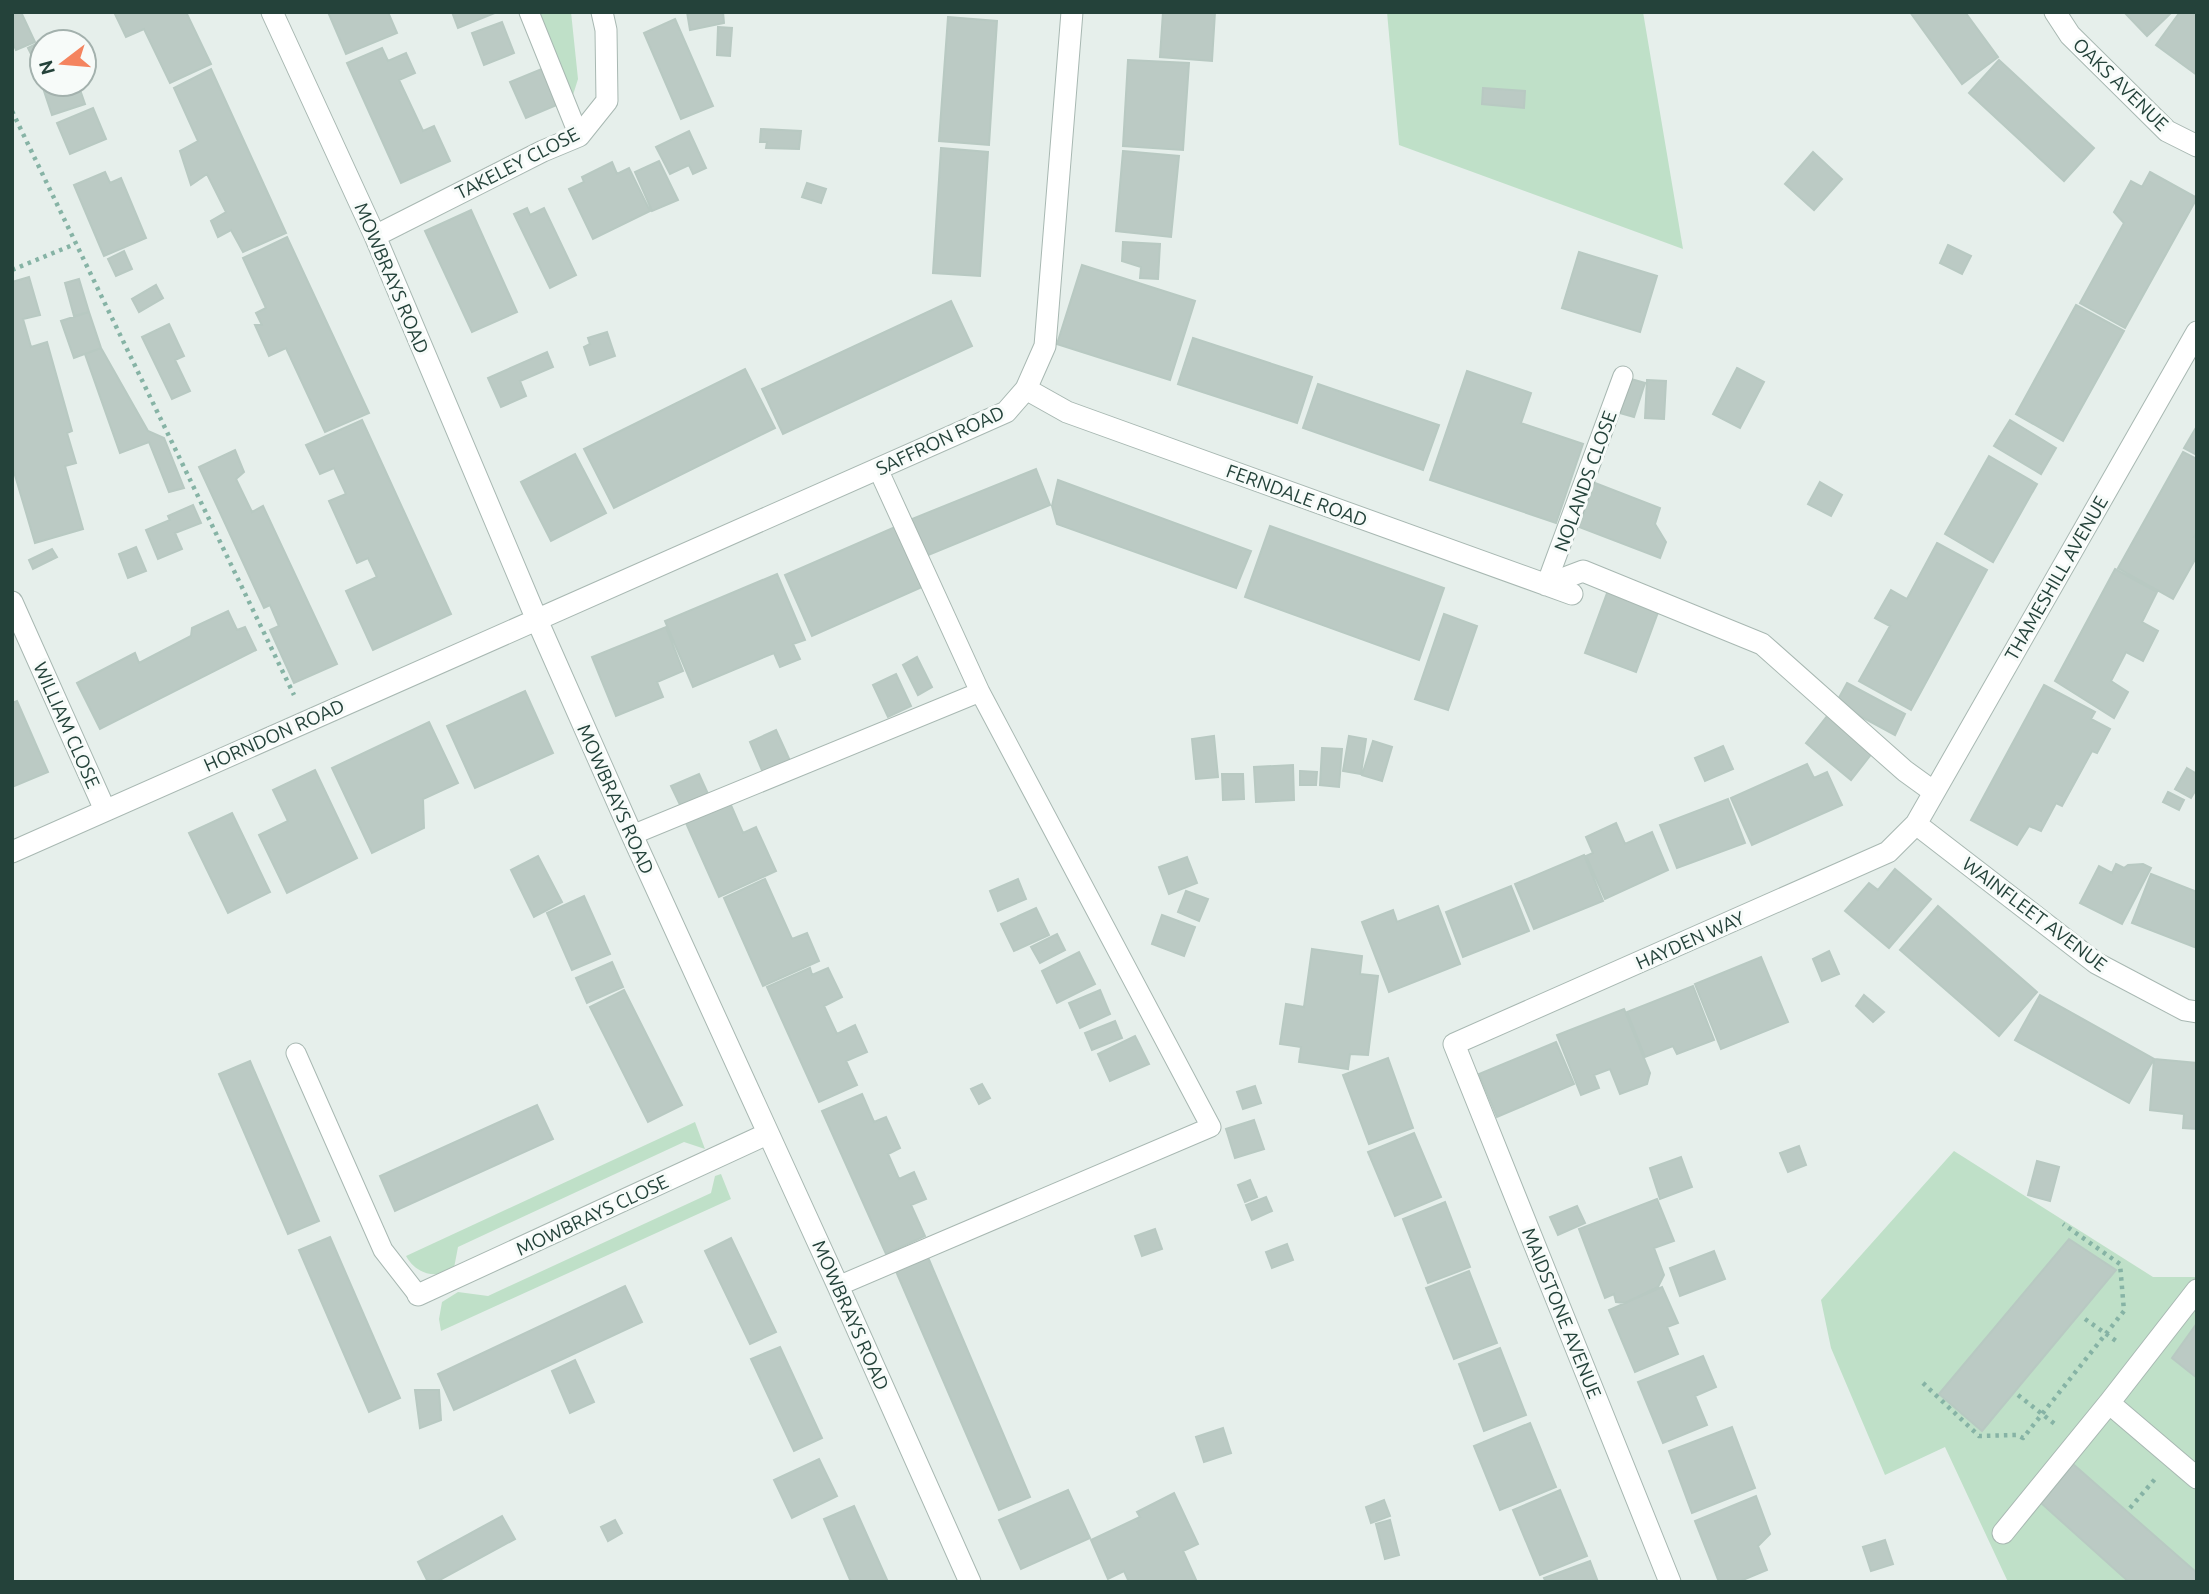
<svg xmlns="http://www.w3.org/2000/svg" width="2209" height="1594" font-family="Ubuntu,sans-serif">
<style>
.green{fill:#bfe0c8}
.building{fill:#bbcac4;stroke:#b8c9c2;stroke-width:2}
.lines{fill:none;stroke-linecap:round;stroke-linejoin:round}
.lane-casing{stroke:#a8b8b2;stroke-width:21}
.street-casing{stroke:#a8b8b2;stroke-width:23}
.path{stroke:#86b3a5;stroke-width:4.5;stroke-dasharray:3.5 5;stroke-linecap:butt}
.lane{stroke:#fff;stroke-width:19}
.street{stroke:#fff;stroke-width:21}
.labels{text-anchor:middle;stroke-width:6;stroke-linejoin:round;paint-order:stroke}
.street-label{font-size:19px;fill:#24423a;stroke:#f7fbf9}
</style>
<rect width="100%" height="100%" fill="#e6efeb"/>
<path class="green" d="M539,12H571L578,79L573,95Z
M1387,12H1643L1683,249L1399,145Z
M695,1122L705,1149L684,1142L458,1247L454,1268C436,1280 416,1274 406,1256Z
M1954,1151L2153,1277H2197V1582H2008L1945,1447L1885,1475L1831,1348L1821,1300Z
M721,1174L731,1199L441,1331L439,1319L442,1302L458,1292L488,1296L711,1193L715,1176Z"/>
<path class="building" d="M12,12H21L35,42L16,50L12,41Z
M114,12H186L211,64L170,83L144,29L126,37Z
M328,12H388L397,33L346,54Z
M452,12H497L458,28Z
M687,12H723L724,23L690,30Z
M1163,12H1215L1212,61L1160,57Z
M1910,12H1965L1998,57L1962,84Z
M2124,12H2172L2147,36Z
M2180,12H2191L2197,16V75L2156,45Z
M948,17L997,21L989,145L939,141Z
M675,19L713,106L681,119L644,33Z
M502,22L514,53L484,65L472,33Z
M718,27L732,28L730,56L717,55Z
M62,31L68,42H42V63L37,66L28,48Z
M382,48L388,61L406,53L415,73L399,80L423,131L434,126L450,161L401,183L347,63Z
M1128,60L1189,63L1183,150L1123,146Z
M1999,60L2094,148L2064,181L1969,93Z
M544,68L559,104L526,118L510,82Z
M211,69L286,233L243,252L231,230L218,237L211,221L226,212L207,174L191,185L180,151L198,141L174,88Z
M42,75V84H78L85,104L52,115L39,76Z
M1483,88L1525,91L1524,108L1482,104Z
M93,108L106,139L70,154L57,123Z
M761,129L801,131L799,149L766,148L767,142H760Z
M689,131L706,168L693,174L689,165L670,174L656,147Z
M941,148L988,152L980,276L933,273Z
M1123,151L1179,156L1171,237L1116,231Z
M1813,152L1842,179L1814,210L1785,184Z
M659,161L678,200L652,211L635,172Z
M612,162L617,174L629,168L650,211L593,239L569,189L584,182L582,177Z
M105,172L110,183L121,178L146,238L104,256L74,185Z
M2150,172L2197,198L2125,328L2080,303L2124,223L2114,212L2131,181L2142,187Z
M807,183L826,189L821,203L802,197Z
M527,208L530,215L544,208L576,275L550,288L514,214Z
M471,210L517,312L472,332L425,231Z
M287,237L369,413L325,432L286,348L269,356L255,325H262L256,313L266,308L243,258Z
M1123,242L1160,244L1158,279L1140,278L1141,267L1122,261Z
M1948,245L1971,256L1962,274L1940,263Z
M124,251L132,269L116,276L108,259Z
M1579,252L1657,276L1640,332L1562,308Z
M1082,265L1195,301L1170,380L1057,344Z
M29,277L40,315L23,319L31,347L47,342L72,431L67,433L76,463L65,466L83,529L35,543L12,465V282Z
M79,279L89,312L74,316L65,283Z
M156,285L163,298L139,312L132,299Z
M951,301L972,346L783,434L762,389Z
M2076,305L2124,331L2063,441L2016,414Z
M89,312L101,348L74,358L61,321Z
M169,324L184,356L175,360L190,391L172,399L142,337Z
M607,332L615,356L590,365L584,347L590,344L588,338Z
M1193,338L1312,377L1297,423L1178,384Z
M101,348L148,431L164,438L184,488L169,492L149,442L120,453L85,354Z
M547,352L553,367L520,381L526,396L501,407L488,378Z
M1737,368L1764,382L1740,428L1713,414Z
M745,369L775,428L614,508L584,449Z
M1467,371L1531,393L1521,423L1583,444L1556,523L1430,480Z
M1631,379L1645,383L1634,417L1620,413Z
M1647,380L1666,381L1664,419L1645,418Z
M1318,384L1439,425L1423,470L1303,428Z
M362,420L451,614L373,650L346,591L377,577L368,558L357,563L329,501L346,494L334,468L320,474L306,445Z
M2010,420L2056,448L2041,474L1994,446Z
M2197,426V455L2184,448Z
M235,450L244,472L236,479L252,512L263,506L337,664L294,683L270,630L279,626L270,605L264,608L199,467Z
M2183,452L2197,459V532L2194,537L2197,538V556L2173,599L2118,568Z
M575,454L606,513L551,541L521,482Z
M1989,456L2037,484L1993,562L1945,534Z
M1036,469L1050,505L926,556L912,519Z
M1058,480L1251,551L1236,588L1057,524L1052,506Z
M1820,482L1842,495L1831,516L1808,504Z
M1595,483L1660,508L1655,524L1666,542L1660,558L1579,527Z
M193,505L201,523L175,533L182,549L158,559L146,530L170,520L168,516Z
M1270,526L1444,588L1419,660L1245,597Z
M895,527L922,587L812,636L785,575Z
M1937,543L1987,570L1911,710L1859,681L1890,626L1875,618L1891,590L1907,599Z
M136,547L146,571L128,578L119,554Z
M52,549L57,557L33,569L29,560Z
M2115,569L2157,592L2142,622L2158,631L2143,661L2126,652L2111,681L2128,692L2114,718L2055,681Z
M777,574L805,640L793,644L800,659L780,667L774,653L693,687L665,621Z
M1610,585L1661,604L1636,672L1585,653Z
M228,611L237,630L245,627L256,650L100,729L77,683L135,653L139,663L191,636L192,628Z
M1444,614L1477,626L1448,710L1415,699Z
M666,627L683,671L657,682L663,697L616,716L592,657Z
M917,657L932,687L918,695L903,665Z
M896,674L911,706L888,717L873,685Z
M1847,683L1905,714L1895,735L1836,703Z
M2044,685L2095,712L2091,719L2110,729L2097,753L2092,751L2062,806L2056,803L2041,831L2029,826L2017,845L1971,820Z
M525,691L553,753L475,788L447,726Z
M17,701L48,772L12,787V703Z
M1828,715L1873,752L1851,780L1806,743Z
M429,722L458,783L423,799L424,828L372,853L332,768Z
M776,730L791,763L764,775L750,742Z
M1214,736L1218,777L1196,779L1192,739Z
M1349,736L1366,739L1361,774L1343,771Z
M1373,741L1392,747L1382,781L1362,775Z
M1723,746L1733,769L1705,781L1695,758Z
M1322,748L1342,749L1339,787L1320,785Z
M1807,764L1814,778L1827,772L1842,805L1752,845L1731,798Z
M1293,765L1294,800L1256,802L1254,767Z
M2187,768L2197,774V788L2191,798L2175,789Z
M315,770L357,858L287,893L259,835L288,821L273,790Z
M1300,771L1317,772L1316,785H1300Z
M699,774L709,796L682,809L671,786Z
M1222,774H1243L1244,799L1223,800Z
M2168,792L2184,800L2179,810L2163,802Z
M1728,799L1745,843L1677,868L1660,825Z
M730,803L743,833L756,827L776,871L719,897L686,823Z
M232,813L270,892L228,913L189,833Z
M1616,823L1625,844L1652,832L1668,870L1605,899L1586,856L1593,853L1586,837Z
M1584,855L1603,901L1534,929L1515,884Z
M538,856L562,902L534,917L511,870Z
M1187,857L1197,883L1169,894L1159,867Z
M2116,864L2124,868L2128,865L2143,864L2151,868L2122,924L2080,903L2099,866L2112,873Z
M1895,869L1931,899L1889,948L1845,911L1869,883L1878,890Z
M2151,874L2197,892V948L2132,923Z
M765,879L792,939L807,933L819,961L763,986L724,898Z
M1018,879L1026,899L998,911L990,891Z
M1511,886L1529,931L1463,957L1446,912Z
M1186,891L1208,899L1199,921L1178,912Z
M584,896L610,954L572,970L547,913Z
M1438,906L1460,964L1389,992L1362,922L1393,910L1397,922Z
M1938,906L2037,992L1999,1036L1900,950Z
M1036,908L1049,935L1014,951L1001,924Z
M1162,915L1195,927L1184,956L1152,944Z
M1057,934L1065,950L1040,963L1031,947Z
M1312,949L1362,956L1360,974L1378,976L1368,1055L1350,1054L1348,1069L1299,1062L1301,1047L1280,1044L1286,1004L1304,1007Z
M1829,951L1839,974L1822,981L1813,959Z
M1079,952L1095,984L1057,1003L1042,971Z
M1761,957L1788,1022L1721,1049L1695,984Z
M612,962L623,987L587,1003L576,978Z
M810,968L812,975L828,968L842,997L824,1006L837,1034L855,1025L867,1052L846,1061L857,1085L819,1102L767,987Z
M1693,986L1714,1040L1677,1054L1673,1046L1645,1057L1627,1012Z
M624,990L682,1105L648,1122L590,1007Z
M1100,990L1110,1014L1080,1028L1069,1003Z
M1864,995L1884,1012L1873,1022L1856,1006Z
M2040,995L2154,1059L2129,1103L2015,1040Z
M1624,1009L1650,1073L1647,1084L1620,1094L1610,1069L1594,1075L1599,1088L1581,1095L1557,1035Z
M1115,1021L1122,1038L1092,1050L1085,1033Z
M1135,1036L1149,1064L1110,1081L1098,1054Z
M1556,1042L1574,1084L1497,1117L1479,1074Z
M1388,1058L1413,1128L1369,1144L1343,1075Z
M2154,1059L2197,1063V1129L2183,1128L2184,1114L2150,1110Z
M250,1061L319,1221L288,1234L219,1074Z
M982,1084L990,1098L979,1104L971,1089Z
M1255,1086L1261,1103L1243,1109L1237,1092Z
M862,1094L874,1122L886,1117L900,1148L888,1154L899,1179L914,1172L926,1199L911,1205L925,1236L886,1254L822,1111Z
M537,1105L553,1139L395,1211L380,1176Z
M1254,1120L1264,1149L1235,1158L1226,1129Z
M1414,1133L1441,1197L1395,1216L1368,1152Z
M1799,1146L1806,1165L1788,1172L1780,1153Z
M1681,1157L1692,1187L1660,1199L1650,1168Z
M2037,1161L2059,1167L2050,1201L2028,1195Z
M1250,1180L1257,1197L1245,1202L1238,1185Z
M1266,1197L1272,1211L1252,1220L1246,1205Z
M1657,1199L1674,1241L1654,1248L1664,1275L1658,1287L1625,1303L1616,1302L1614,1294L1605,1298L1579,1229Z
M1445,1202L1470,1267L1428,1283L1403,1219Z
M1577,1206L1585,1223L1558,1235L1550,1217Z
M1155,1229L1162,1249L1142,1256L1135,1236Z
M330,1237L400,1398L369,1412L299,1250Z
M731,1238L776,1332L750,1344L705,1251Z
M2069,1239L2116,1270L1982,1431L1939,1394Z
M1287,1244L1293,1260L1272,1268L1266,1252Z
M1714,1251L1725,1279L1680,1296L1670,1268Z
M927,1255L1030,1497L999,1510L895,1269Z
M1469,1271L1497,1343L1454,1359L1426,1288Z
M625,1286L642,1322L454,1410L438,1374Z
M1662,1287L1678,1323L1667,1327L1678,1354L1635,1372L1609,1310Z
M2197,1323V1378L2172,1358Z
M780,1347L822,1438L794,1451L751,1359Z
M1500,1348L1526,1415L1484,1431L1459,1364Z
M1703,1356L1716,1387L1695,1396L1707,1425L1663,1443L1638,1382Z
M575,1360L594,1402L570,1413L552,1371Z
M415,1390H439L441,1420L420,1428Z
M1530,1423L1556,1487L1500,1510L1474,1446Z
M1732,1427L1755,1488L1692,1513L1669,1451Z
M1223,1428L1231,1453L1204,1462L1196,1437Z
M819,1459L837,1496L792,1518L774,1480Z
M2073,1464L2197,1573V1582H2129L2041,1503Z
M1068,1490L1090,1538L1021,1569L999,1520Z
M1560,1490L1587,1556L1540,1575L1513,1510Z
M1174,1493L1198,1544L1183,1551L1197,1582H1129L1124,1571L1108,1579L1091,1540L1140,1517L1137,1512Z
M1756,1496L1770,1534L1758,1546L1767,1570L1738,1582H1719L1695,1521Z
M1384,1500L1390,1516L1371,1523L1366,1507Z
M854,1506L888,1582H851L824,1519Z
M502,1516L515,1539L436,1582H428L418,1562Z
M615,1520L622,1533L608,1541L601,1527Z
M1390,1520L1399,1555L1385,1559L1376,1524Z
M1885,1540L1893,1564L1871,1571L1863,1547Z
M1590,1561L1598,1582H1546L1544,1578Z"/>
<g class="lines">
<defs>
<path id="lane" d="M529,12L579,136
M1546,585L1623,376
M632,835L980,692
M296,1053L383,1250L418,1295
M838,1286L1211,1127L980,692L878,469"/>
<path id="street" d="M272,12L375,236L537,620L632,835L838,1286L970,1582
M2055,12L2070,35L2167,131L2197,146
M375,236L543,151L579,136L607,101L606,30L602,12
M1026,389L1067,412L1572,594
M1546,585L1583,571L1762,644L1905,771L1934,792
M12,602L105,810
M1916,824L2096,963L2185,1010L2197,1012
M12,852L1006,412L1026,389L1045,346L1072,12
M418,1295L767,1134
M2109,1403L2197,1478
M2003,1533L2109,1403L2197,1290
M1670,1582L1454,1044L1888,852L1916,824L2197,332"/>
</defs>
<use href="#lane" class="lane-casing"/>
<use href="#street" class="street-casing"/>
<path class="path" d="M12,111L294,695
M12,270L75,244
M2085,1319L2119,1343
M1923,1383L1979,1436L2017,1435L2023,1438L2124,1311L2120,1264L2063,1224
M2018,1395L2056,1425
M2130,1508L2155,1479"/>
<use href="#lane" class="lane"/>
<use href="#street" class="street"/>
</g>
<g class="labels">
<g class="street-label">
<text transform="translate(2121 84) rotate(44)" y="7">OAKS AVENUE</text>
<text transform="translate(517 163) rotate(-27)" y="7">TAKELEY CLOSE</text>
<text transform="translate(392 278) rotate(67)" y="7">MOWBRAYS ROAD</text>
<text transform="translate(940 440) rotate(-25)" y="7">SAFFRON ROAD</text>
<text transform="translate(1585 481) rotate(-70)" y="7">NOLANDS CLOSE</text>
<text transform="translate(1297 495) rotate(20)" y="7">FERNDALE ROAD</text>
<text transform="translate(2056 578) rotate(-60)" y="7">THAMESHILL AVENUE</text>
<text transform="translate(67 725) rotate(66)" y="7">WILLIAM CLOSE</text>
<text transform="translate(274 735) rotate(-24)" y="7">HORNDON ROAD</text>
<text transform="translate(616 799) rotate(66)" y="7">MOWBRAYS ROAD</text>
<text transform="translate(2035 914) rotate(37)" y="7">WAINFLEET AVENUE</text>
<text transform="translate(1690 940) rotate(-24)" y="7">HAYDEN WAY</text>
<text transform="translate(592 1215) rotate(-25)" y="7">MOWBRAYS CLOSE</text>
<text transform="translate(1562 1313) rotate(68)" y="7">MAIDSTONE AVENUE</text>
<text transform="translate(851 1315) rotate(66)" y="7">MOWBRAYS ROAD</text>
</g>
</g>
<rect width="2209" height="1594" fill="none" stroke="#24423a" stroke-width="28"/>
<g transform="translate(63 63) rotate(254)"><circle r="33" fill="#f7fbf9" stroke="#a3b1ad" stroke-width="2"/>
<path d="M0-5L12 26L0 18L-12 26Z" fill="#f4845f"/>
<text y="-10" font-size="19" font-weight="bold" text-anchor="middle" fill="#24423a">N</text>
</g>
</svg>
